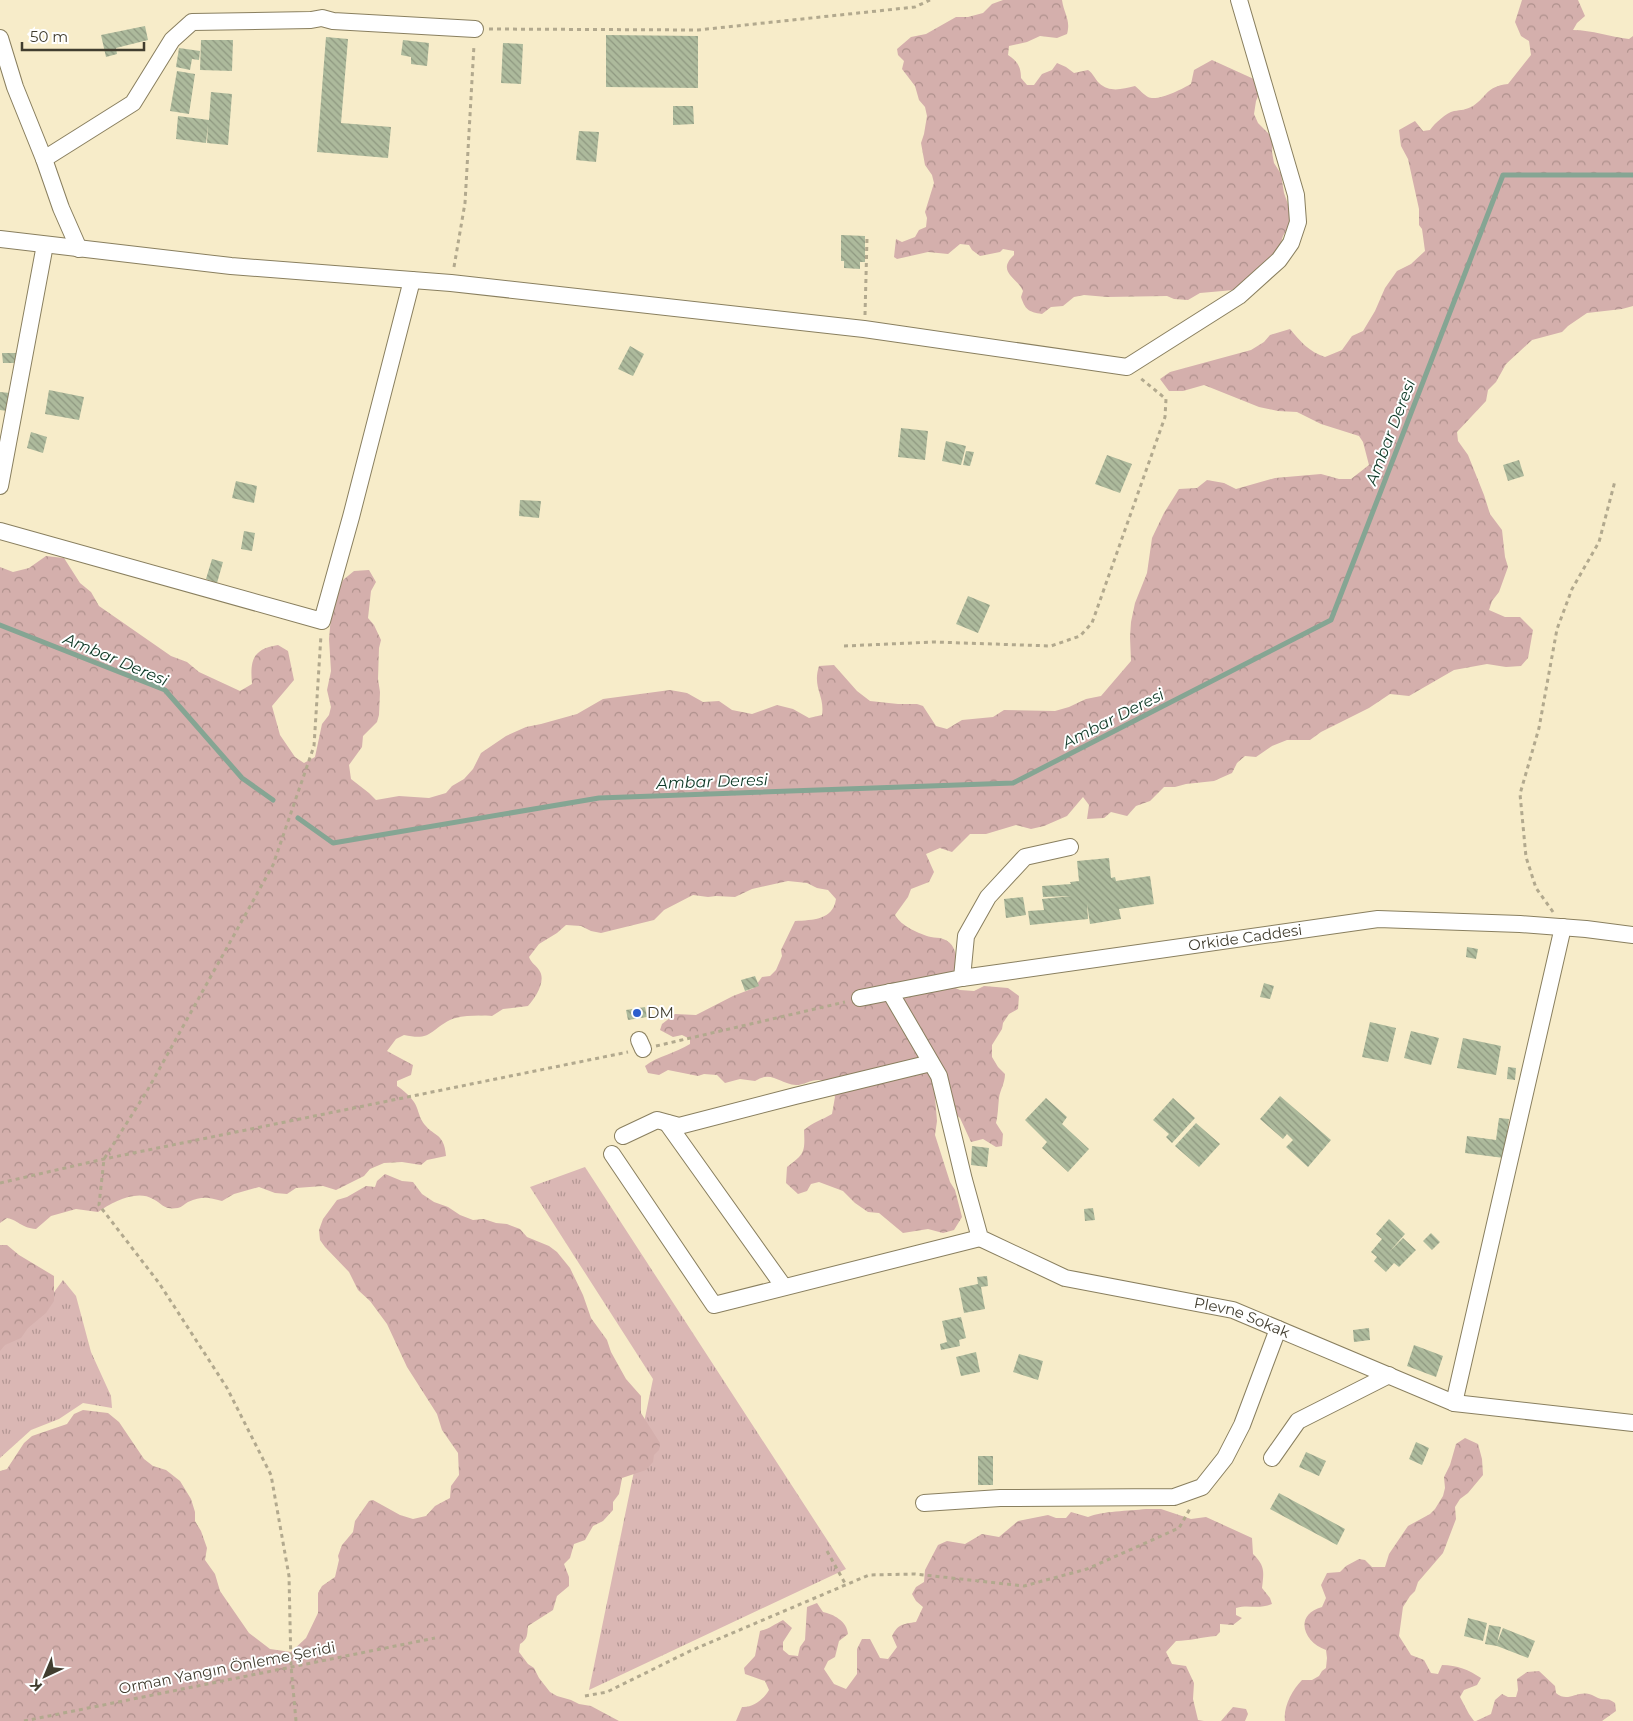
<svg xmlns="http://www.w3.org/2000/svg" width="1633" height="1721" font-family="Montserrat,sans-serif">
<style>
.grass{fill:url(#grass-tufts)}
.forest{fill:url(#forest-crowns)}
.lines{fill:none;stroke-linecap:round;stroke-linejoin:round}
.stream{stroke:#85a593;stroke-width:5}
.building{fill:url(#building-back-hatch)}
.minor-casing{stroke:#897f5f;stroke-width:18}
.path{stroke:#b2a98e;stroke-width:3;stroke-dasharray:4 4;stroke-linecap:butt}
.minor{stroke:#fff;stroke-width:16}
.poi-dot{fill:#2d5ecd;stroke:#fff;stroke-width:2}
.labels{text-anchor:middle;stroke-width:4;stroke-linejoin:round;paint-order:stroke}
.street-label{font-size:15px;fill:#413d2f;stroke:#fff}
.poi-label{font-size:15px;fill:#413d2f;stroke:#fff;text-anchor:start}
.water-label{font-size:16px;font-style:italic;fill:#0c3825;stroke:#fff}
</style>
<defs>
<pattern id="grass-tufts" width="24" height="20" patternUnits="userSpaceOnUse" patternTransform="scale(1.25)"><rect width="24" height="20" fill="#dab7b4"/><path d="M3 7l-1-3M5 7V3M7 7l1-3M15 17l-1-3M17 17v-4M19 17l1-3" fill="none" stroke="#b29693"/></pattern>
<pattern id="forest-crowns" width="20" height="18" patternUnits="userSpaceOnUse" patternTransform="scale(1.25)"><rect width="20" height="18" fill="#d4afac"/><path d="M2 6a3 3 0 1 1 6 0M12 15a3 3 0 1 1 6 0" fill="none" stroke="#ae908c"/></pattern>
<pattern id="building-back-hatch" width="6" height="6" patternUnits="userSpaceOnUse" patternTransform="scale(1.25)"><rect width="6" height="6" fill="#adba9c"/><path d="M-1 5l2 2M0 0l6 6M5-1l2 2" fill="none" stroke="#8e9880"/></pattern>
</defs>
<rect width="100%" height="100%" fill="#f7ecc9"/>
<path class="grass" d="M585,1167L846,1569L589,1690L653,1379L530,1187Z
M63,1280L76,1296L91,1352L111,1396L112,1408L83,1403L59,1419L31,1430L0,1458V1347L35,1318Z"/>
<path class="forest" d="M1003,0H1062C1064,14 1071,20 1067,34L1057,38L1040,36L1027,42L1009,46L1008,55C1017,61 1021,66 1021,78L1027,85H1034L1042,74L1052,70L1057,63L1066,67L1074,73L1088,70C1093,73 1095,79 1099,83C1110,93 1122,89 1135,86C1139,89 1144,95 1148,97C1157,102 1182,89 1191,84L1194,70L1212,60L1256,80L1259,94L1256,101L1254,114L1258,123L1270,135L1273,142L1272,152L1274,163L1281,174L1284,193L1292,216L1290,224L1283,236L1280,245L1273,254L1271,262L1234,290L1200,293L1188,300L1174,299L1167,296L1107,297L1084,295L1074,297L1063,306L1051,307L1042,314C1028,312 1025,309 1021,297L1023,291C1017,277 996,272 1014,255V251L1003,249L1000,252L980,256L972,250L969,245L960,244L948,254L928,252L897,259L894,257L896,239L902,242L915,237L919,230L926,227L927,218L925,212L934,183L932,175L925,165L921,143L924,134L927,116L925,107L919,100L915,86L902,69L904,61L898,55L897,49L911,37L926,34L956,17H968L983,13L992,4Z
M1522,0H1578L1585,16L1577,23L1573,30C1592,30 1610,37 1629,39L1633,36V306L1622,309L1587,313L1568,326L1562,332L1532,340L1506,364L1496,382L1488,390L1486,401L1457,432L1458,441L1468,455L1484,495L1490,514L1502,530L1505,557L1508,567L1499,592L1492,601L1489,610L1505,617H1520L1533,630L1528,658L1521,666L1506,667L1487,664L1454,670L1409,696L1390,694L1369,708L1321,732L1310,740H1287L1272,746L1256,757L1245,756L1237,763L1232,773L1214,781L1186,784L1175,787H1164L1150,801L1136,806L1127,816L1111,812L1104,818L1087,819L1089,805L1083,797L1067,816L1044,826L1031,829L1016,825L986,834H970L952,852L940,848L926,854L934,872L929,882L911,889L908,897L895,915C901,926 919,934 931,937C935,938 939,937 943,939C956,943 957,957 956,969L949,974L946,984L960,990L974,991L984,986L1008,988L1019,996L1018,1009L1009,1014L1003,1023L1002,1029L992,1045V1057L998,1067L1005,1074C1005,1083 1000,1090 999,1098C998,1107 998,1115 996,1123L1003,1134L1002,1146L996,1147L983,1139L971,1142L960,1118L935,1097L937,1121L935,1135L950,1182L955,1190L962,1217L954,1230L943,1233L928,1229L903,1233L879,1213L868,1212L855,1203L843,1191L819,1182L811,1184L807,1191L798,1194L786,1183L787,1167C805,1154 805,1152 804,1130C813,1122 822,1120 832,1114L835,1097L831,1085C828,1083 824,1081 820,1080C812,1079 804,1085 796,1085C779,1084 772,1070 755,1081L740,1079L725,1083L717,1075L704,1074L698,1076L668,1070L659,1075L648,1073L645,1066C658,1056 676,1053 690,1044V1039L682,1035L673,1037L660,1030L662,1024L675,1014L696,1015L733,996L754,988L762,977L770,976L776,970L782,956L781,950L795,921C813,920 833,920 836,899L828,890L817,888L807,883L788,881L752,889L735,897L716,896L708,897L693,895L664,910L654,920L601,933L591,931L581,926L566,925L557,933L539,944L529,957C531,963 536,965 539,970C547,981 535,998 528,1006L503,1009L492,1016C481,1015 460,1015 450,1020C429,1031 431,1041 404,1035L396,1039L387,1051L413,1065L411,1075L397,1081V1086C403,1090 410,1096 414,1102C418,1108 419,1116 422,1121C433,1138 444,1131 446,1156L427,1160L421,1165L402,1162L384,1163L370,1169L364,1176L336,1190L323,1186L296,1188L287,1194L275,1193L259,1187L234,1194L222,1201C208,1197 202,1196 188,1202C184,1204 182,1207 178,1208C164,1210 164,1205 153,1199C137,1189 112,1202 98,1212L76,1209L51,1216L36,1229C21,1228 20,1221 7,1218L0,1223V567L13,572L29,568L46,556L64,558L80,583L91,592L99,606L171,656L187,662L199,672L240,691L252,684C250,661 252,649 278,645L288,651L294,680L272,706L280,735L295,757L304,763L315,757L322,724L329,715L331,707L327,690L331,671L329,639L332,604L343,580L354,571L369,570L376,582L371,591L368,618L374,625L381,640L379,648L378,679L380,692L379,715L377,722L363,736L362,747L349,765L351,779L369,793L376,800L399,796L429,798L446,793L452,786L464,779L473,769L481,753L506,736L526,727L541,724L577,714L603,699L670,690L687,693L703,702L719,701L732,710L752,714L777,705L793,709L809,718L822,715C825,695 812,688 819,666L834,665L857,691L870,701L898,704H917L923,706L936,726L947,729L962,720L993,717L1004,710L1055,711L1069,707L1086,699L1101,696L1131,661L1130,637L1131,622L1135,603L1147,573L1152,538L1164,513L1179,489L1197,488L1207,480L1224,483L1236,489L1275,478L1321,474L1339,479H1351L1369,465L1363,442L1359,436L1321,424L1297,412L1278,411L1259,407L1204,385L1183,391H1169L1160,379L1170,372L1251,350L1264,342L1270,335L1290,329C1300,341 1309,352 1325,357L1342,350L1352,336L1363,331L1375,311L1385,288L1397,271L1411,264L1425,251L1422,229L1419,225V209L1408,159L1401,146L1399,130L1415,121L1423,131L1430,130C1435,123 1446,113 1454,111C1461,110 1466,110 1473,106C1489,95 1485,87 1508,84L1531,55L1529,41L1521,36L1515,22Z
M385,1174L402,1181L413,1182L422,1194L434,1202L448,1207L460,1215L473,1220L484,1219L496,1223L507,1224L520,1229L527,1237L549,1246L557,1252L570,1268L583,1295L591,1318L607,1340L611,1352L626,1379L641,1396V1413L660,1443L659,1450L654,1455L653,1462L646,1470L622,1478L619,1494L613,1502V1510L603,1521L593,1526L585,1540L574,1544L570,1558L564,1564L569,1577V1586L557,1596L553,1610L528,1626C527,1635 528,1639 520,1644L519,1652L528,1664L534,1668L539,1678L550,1692L557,1696L571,1700L579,1704L591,1706L619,1721H0V1471L7,1469L24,1443L32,1436L67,1424L74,1414L83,1410L108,1413L119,1422L144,1459L153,1466L166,1470L180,1481L191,1499L195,1512V1521L201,1531L207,1548L205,1560L215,1574L220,1591L249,1633L270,1649L291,1652L306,1638L318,1613V1593L322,1586L335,1577L339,1560L338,1556L342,1545L353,1532L355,1521L369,1501L373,1500L400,1515L413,1519L426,1516L435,1506L450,1498L451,1486L459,1475L458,1453L442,1430L437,1414L407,1367L387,1324L370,1301L358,1290L349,1272L325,1247L320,1240L319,1230L323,1219L337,1200L347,1197L366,1186L375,1187L377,1181Z
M0,1245H7L19,1255L54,1276V1301L46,1313L28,1328L21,1338L5,1345L0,1351Z
M1465,1438L1478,1444L1482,1459L1483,1475L1468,1493L1460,1499L1455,1507L1456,1519L1443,1553L1418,1582L1415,1591L1410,1596L1403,1607L1399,1636L1411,1655L1424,1660L1431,1673L1438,1674L1442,1665C1457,1665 1469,1670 1481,1678L1477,1685L1464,1690L1460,1697L1469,1714L1474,1721H1285C1283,1707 1292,1690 1302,1680H1312L1319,1676L1322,1671L1326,1668L1327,1658L1326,1650C1304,1643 1293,1615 1322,1607L1326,1598L1321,1585L1327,1573L1340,1572L1346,1566L1359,1559L1365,1560L1372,1567H1385L1389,1554L1408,1526L1430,1514L1435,1509L1443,1496L1445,1488L1444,1477L1450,1465L1456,1444Z
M1146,1509H1161L1191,1519L1206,1517L1252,1538L1253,1554C1265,1566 1264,1571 1262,1588L1270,1598L1272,1604C1256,1610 1250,1604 1236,1608V1615L1242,1618L1233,1625L1220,1624V1632L1216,1636C1202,1637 1189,1641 1176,1641L1166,1652L1172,1664L1186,1666L1194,1683L1193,1699L1198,1720L1204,1721H736L742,1707C753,1708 764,1699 769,1690L765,1681L745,1674L744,1668L755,1656L760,1631C769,1629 775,1624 783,1620L792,1628L783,1642V1650L789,1655L798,1656L800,1647L805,1640L807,1607L817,1603L823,1612C833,1614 847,1621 848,1634L839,1641L835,1657L828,1661L824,1669L834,1684L846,1689L857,1674V1649L862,1639H870L880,1658L888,1659L897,1647L892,1636C898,1624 903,1624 916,1622L923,1607L916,1601L912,1594L916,1587L924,1582L925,1570L938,1545L947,1541L965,1544L982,1534L999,1537L1018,1521L1048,1515L1056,1518H1066L1071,1512L1088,1517C1102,1511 1129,1511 1146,1509Z
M1539,1671L1555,1686L1556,1693C1568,1703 1575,1691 1589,1694C1593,1695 1597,1698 1601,1699C1608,1700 1608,1698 1615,1703L1616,1711L1602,1721H1476L1491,1714L1495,1700L1502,1694L1508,1697H1516L1518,1690L1517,1679L1527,1672Z
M1233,1707L1246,1709L1248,1714L1245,1721H1221Z"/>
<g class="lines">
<path class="stream" d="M0,625L165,690L242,778L273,800
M298,818L333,843L599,798L1013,783L1331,620L1503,175H1633"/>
</g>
<path class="building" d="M145,26L148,40L116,48L117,54L106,57L101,35Z
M606,35L698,36V88L606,87Z
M326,37L348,39L341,123L391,127L388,158L317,152Z
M201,40H233L232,71L200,70Z
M403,40L429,43L427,66L411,64V57L401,55Z
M503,43L523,44L521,84L501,83Z
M179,48L200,51L199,60L192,59L190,70L176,67Z
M177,71L195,74L189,114L170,111Z
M211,92L232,94L228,145L207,143L208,125L206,143L176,139L178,116L209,120Z
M673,106H693L694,124L673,125Z
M579,131L599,132L596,162L576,160Z
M841,235L865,236V262H860V269L844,268V261H841Z
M630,346L644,354L633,376L618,369Z
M2,353H17V363H3Z
M49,390L84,397L79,420L45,414Z
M0,392L10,393L7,411L0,410Z
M901,428L928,431L925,460L898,457Z
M31,432L47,437L43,453L27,448Z
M946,441L966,446L961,465L942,461Z
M966,451L974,452L970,466L963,465Z
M1107,455L1132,464L1120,493L1095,484Z
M1519,460L1524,476L1508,481L1503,465Z
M236,481L257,486L254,503L232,498Z
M520,500L541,501L539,518L519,516Z
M244,531L255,533L252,551L241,549Z
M212,559L223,562L217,583L206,579Z
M968,596L990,605L978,633L956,624Z
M1109,858L1111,878L1115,877L1116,881L1150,876L1154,904L1119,909L1121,919L1090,924L1087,904L1088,919L1030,925L1028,911L1044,910L1042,899L1071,896L1043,897L1042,886L1071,884L1070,882L1079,881L1077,861Z
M1023,897L1026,915L1006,918L1004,899Z
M1467,947L1478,949L1476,959L1466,957Z
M755,976L759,986L745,991L741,980Z
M1264,983L1274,986L1270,999L1260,997Z
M645,1007L647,1017L628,1020L626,1010Z
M1370,1022L1396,1028L1388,1062L1362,1057Z
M1411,1031L1439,1038L1431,1065L1404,1058Z
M1463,1038L1501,1046L1496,1075L1457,1068Z
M1508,1067L1516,1068L1515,1080L1507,1079Z
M1280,1096L1331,1140L1308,1167L1286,1147L1293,1140L1287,1134L1283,1139L1260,1119Z
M1046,1098L1067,1117L1062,1124L1089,1149L1068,1172L1042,1148L1047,1142L1025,1120Z
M1173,1098L1195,1118L1172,1143L1166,1137L1169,1134L1153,1120Z
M1499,1118L1509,1119L1504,1158L1465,1153L1467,1136L1496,1140Z
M1196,1123L1220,1144L1199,1167L1175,1146Z
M972,1146L989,1148L987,1167L971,1165Z
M1093,1208L1095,1220L1085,1221L1084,1209Z
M1389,1219L1405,1234L1390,1251L1403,1238L1416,1250L1399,1267L1394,1263L1386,1272L1374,1261L1377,1257L1371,1252L1382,1239L1376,1234Z
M1431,1233L1440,1242L1432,1250L1423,1241Z
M987,1276L988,1286L981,1287L985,1309L964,1313L959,1288L978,1284L977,1277Z
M961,1317L966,1338L959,1340L960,1346L941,1350L940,1344L947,1342L942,1321Z
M1369,1328L1370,1340L1354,1342L1353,1330Z
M1414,1345L1443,1356L1436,1377L1407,1366Z
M976,1352L980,1372L961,1376L956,1357Z
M1019,1354L1043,1361L1038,1380L1013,1372Z
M1416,1442L1429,1448L1422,1465L1409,1459Z
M1306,1452L1326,1461L1319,1476L1299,1467Z
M978,1456H993V1485H978Z
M1279,1493L1345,1529L1337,1545L1270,1509Z
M1468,1618L1487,1623L1483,1641L1464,1636Z
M1489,1625L1501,1627L1497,1643L1503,1628L1535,1641L1528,1658L1497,1646L1485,1644Z"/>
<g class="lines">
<defs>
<g id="minor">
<path d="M0,38L15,87L44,159L61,208L79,249"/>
<path d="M44,159L133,103L172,40L192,22L311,20L322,18L333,21L475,29"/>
<path d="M0,239L231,266L451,283L864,329L1127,367L1239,296L1279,260L1291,243L1298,222L1296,195L1239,0"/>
<path d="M0,486L44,250"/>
<path d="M0,531L322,621L351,517L412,280"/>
<path d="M962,978L966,936L988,897L1025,857L1070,847"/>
<path id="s1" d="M890,992L939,1076L964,1180L980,1238L1065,1278L1233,1310L1454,1403L1633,1423"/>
<path id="s2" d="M860,998L962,978L1378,919L1520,924L1586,929L1633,935"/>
<path d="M639,1040L643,1049"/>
<path d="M667,1123L784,1287"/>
<path d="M623,1136L657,1120L679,1126L795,1096L931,1063"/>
<path d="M612,1154L714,1305L980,1238"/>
<path d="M1454,1403L1563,927"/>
<path d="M1272,1458L1298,1421L1389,1375"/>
<path d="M924,1503L1000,1498L1174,1497L1202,1487L1225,1458L1242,1425L1278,1329"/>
</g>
</defs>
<use href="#minor" class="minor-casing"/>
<path class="path" d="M489,29L698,30L915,7L930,0
M454,267L465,203L474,45
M865,315L867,238
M844,646L934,642L1051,646L1080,636L1092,623L1165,417L1166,399L1139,377
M1553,912L1536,888L1526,857L1520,794L1539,728L1557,629L1572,589L1599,542L1615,481
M656,1046L845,1002
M0,1183L104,1159L628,1052
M827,1551L846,1585
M585,1696L607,1692L690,1651L869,1575L915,1574L1024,1586L1087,1569L1179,1528L1191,1507
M24,1721L435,1638
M296,1721L291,1666L289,1576L271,1475L227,1388L159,1283L99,1205L104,1159L147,1091L273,865L314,746L321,635"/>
<use href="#minor" class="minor"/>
</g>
<circle class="poi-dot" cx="637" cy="1013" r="5"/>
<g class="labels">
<g class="street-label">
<text dy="5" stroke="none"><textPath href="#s2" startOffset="390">Orkide Caddesi</textPath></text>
<text dy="5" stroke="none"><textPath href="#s1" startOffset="540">Plevne Sokak</textPath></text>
<text transform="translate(227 1668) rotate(-11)" y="5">Orman Yangın Önleme Şeridi</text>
</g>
<g class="poi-label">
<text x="647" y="1018">DM</text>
</g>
<g class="water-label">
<text transform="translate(1390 432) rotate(-69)" y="6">Ambar Deresi</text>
<text transform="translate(116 659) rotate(23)" y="6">Ambar Deresi</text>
<text transform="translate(1113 718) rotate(-27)" y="6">Ambar Deresi</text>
<text transform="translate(712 781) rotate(-2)" y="6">Ambar Deresi</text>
</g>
</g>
<g transform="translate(45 1676) rotate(224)" stroke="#ffffff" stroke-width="4" paint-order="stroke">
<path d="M0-4L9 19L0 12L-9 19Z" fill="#413d2f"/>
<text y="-8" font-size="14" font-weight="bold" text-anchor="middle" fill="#413d2f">K</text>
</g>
<path d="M22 42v8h122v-8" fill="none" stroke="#413d2f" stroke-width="2.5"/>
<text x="30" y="42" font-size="15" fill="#413d2f" stroke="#ffffff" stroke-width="4" paint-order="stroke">50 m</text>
</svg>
